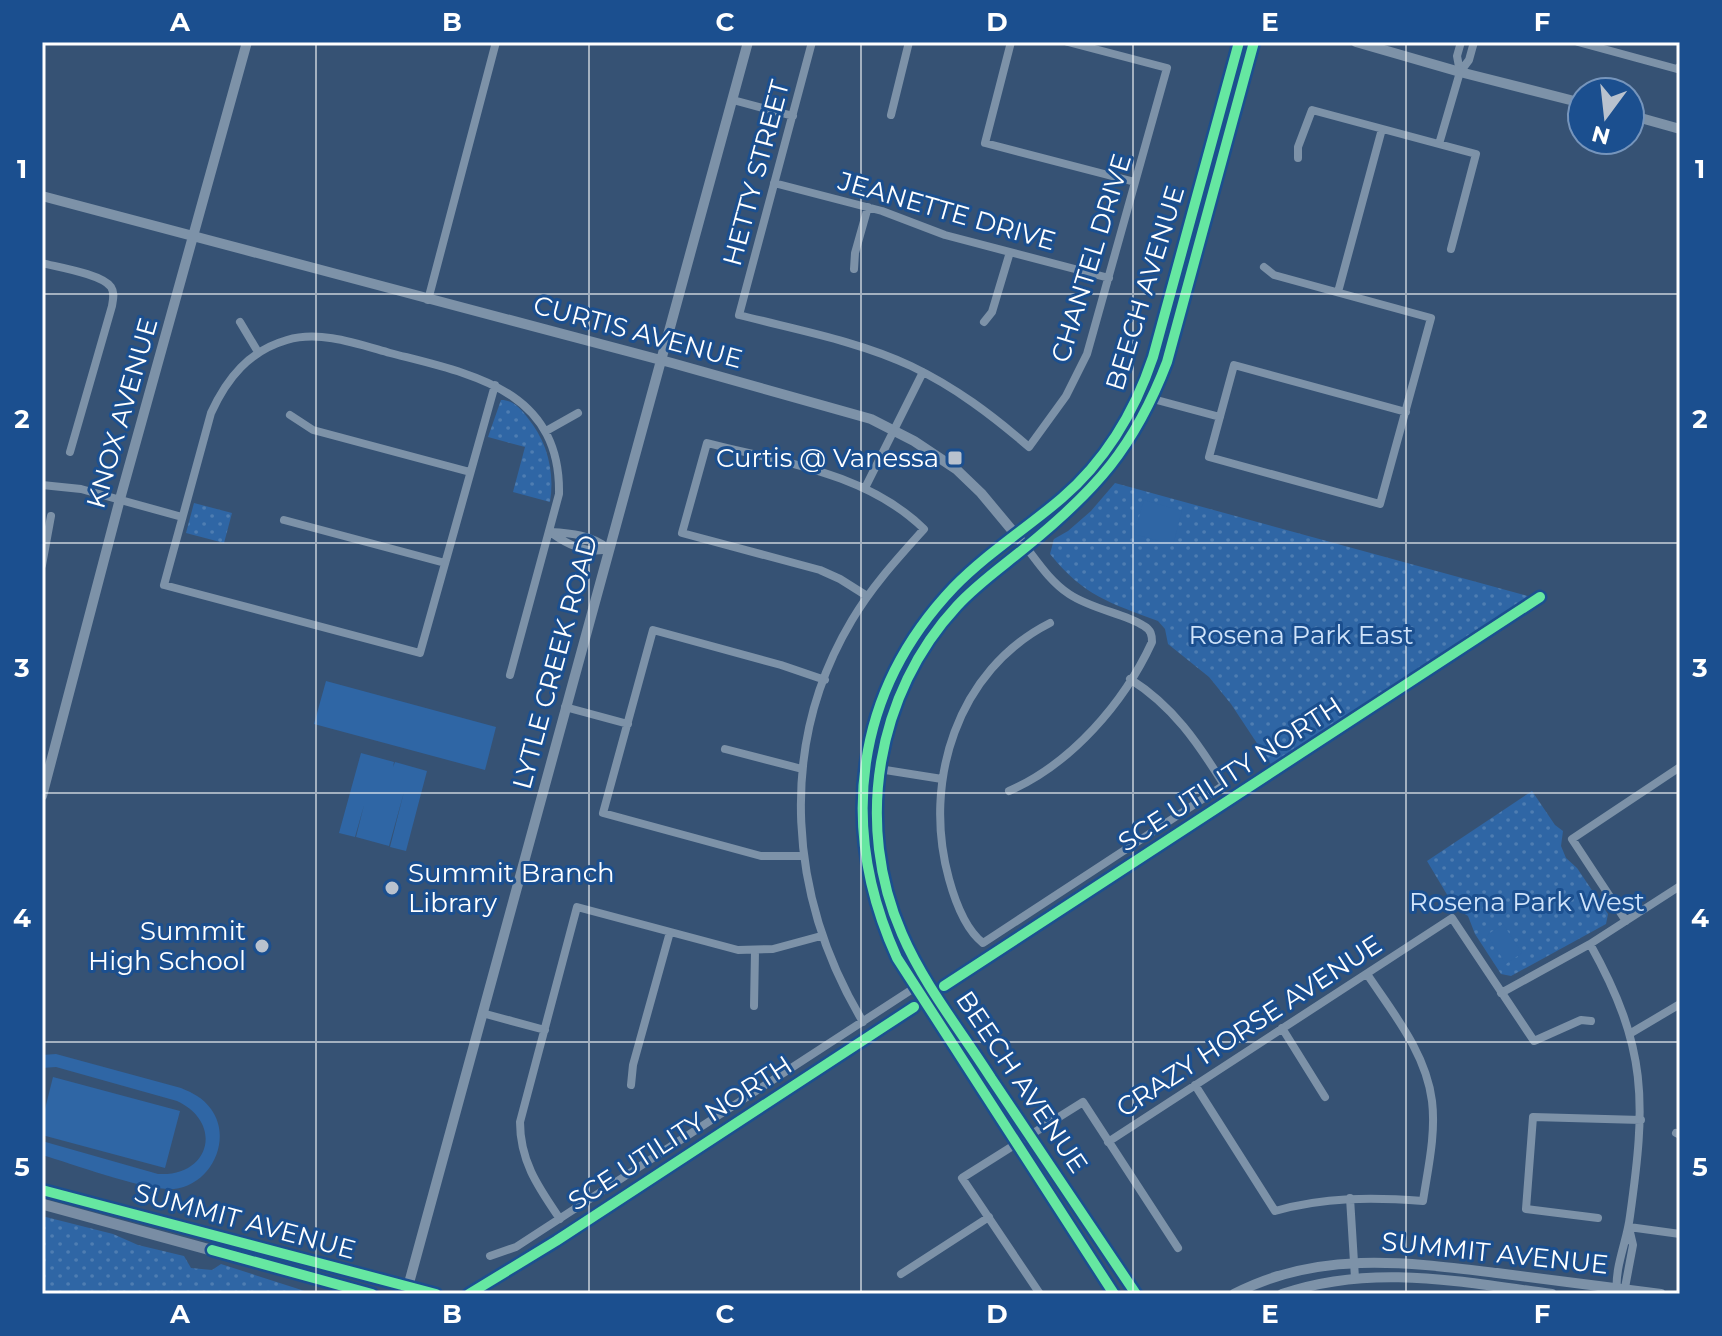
<svg xmlns="http://www.w3.org/2000/svg" width="1722" height="1336" font-family="Montserrat,sans-serif">
<style>
.green{fill:url(#green-dots)}
.pitch{fill:#2f66a5}
.lines{fill:none;stroke-linecap:round;stroke-linejoin:round}
.minor{stroke:#7d92a8;stroke-width:8}
.tertiary{stroke:#7d92a8;stroke-width:10}
.secondary{stroke:#798da4;stroke-width:11}
.cycleway-casing{stroke:#1b4f8f;stroke-width:15}
.cycleway{stroke:#66e7a1;stroke-width:10}
.grid{fill:none;stroke:#fff;stroke-width:2;stroke-opacity:0.55}
.poi-dot{fill:#b9c2ce;stroke:#1b4f8f;stroke-width:3}
.labels{text-anchor:middle;stroke-width:6;stroke-linejoin:round;paint-order:stroke}
.street-label{font-size:26px;fill:#fff;stroke:#1b4f8f}
.poi-label{font-size:26px;fill:#fff;stroke:#1b4f8f;text-anchor:end}
.park-label{font-size:26px;fill:#cfe3fa;stroke:#1b4f8f}
.neatline{fill:none;stroke:#fff;stroke-width:3}
.grid-label{font-size:26px;text-anchor:middle;font-weight:bold;fill:#fff}
</style>
<defs>
<pattern id="green-dots" width="8" height="8" patternUnits="userSpaceOnUse" patternTransform="scale(2)"><rect width="8" height="8" fill="#2f66a5"/><path d="M2 2h.1M6 6h.1" fill="none" stroke="#4e7db2" stroke-width="1.8" stroke-linecap="round"/></pattern>
</defs>
<rect width="100%" height="100%" fill="#365274"/>
<path class="green" d="M501,400C513,400 520,408 527,417C547,441 555,471 550,502L513,492L525,447L488,437Z
M1115,483L1535,598L1274,769L1231,704L1209,677L1168,644L1165,629L1158,621C1110,603 1084,596 1050,554L1054,539L1068,531L1091,511Z
M194,503L232,513L224,543L186,533Z
M1532,791L1555,825L1563,831L1561,846L1566,858L1577,868L1608,914L1606,924L1511,976L1501,974L1475,934L1468,916L1455,908L1427,861Z
M42,1216L113,1234L138,1245L184,1256L191,1268L212,1270L221,1264L314,1294H42Z"/>
<path class="pitch" d="M1144,500L1182,511L1173,545L1134,534Z
M326,681L496,727L485,770L314,724Z
M361,753L394,762L393,767L395,762L427,771L406,851L390,847L404,792L389,846L356,837L364,805L355,837L339,833Z
M1503,924L1522,953L1506,964L1487,935Z
M56,1054L181,1088C193,1093 203,1098 211,1109C233,1139 211,1185 174,1189C145,1191 73,1164 42,1155V1141L158,1174C210,1177 224,1123 177,1101L56,1067L42,1068V1055Z
M53,1077L180,1111L165,1168L42,1135V1121Z"/>
<g class="lines">
<path class="minor" d="M812,42L739,315C797,330 858,341 911,366C955,387 992,415 1029,447L1066,396L1087,354L1167,68L1068,42
M1011,42L985,143L1135,182
M1578,42L1677,69L1680,66
M1460,72L1457,56L1461,42
M733,100L793,116
M891,115L909,42
M1439,144L1460,72L1469,60L1474,42
M1298,158V147L1312,110L1476,154L1451,249
M774,183L882,211L945,235L1109,278
M42,263C57,267 102,274 111,287C115,293 113,299 112,306L70,452
M1264,267L1274,275L1431,318L1380,504L1209,457L1234,365L1406,412
M854,269L855,253L868,207
M1338,292L1382,129
M428,300L496,42
M240,322L258,352
M984,322L992,312L1010,252
M495,385L420,653L164,585L211,413C227,378 249,351 287,340C320,330 358,344 390,353C471,374 561,389 559,494L510,675
M1153,399L1220,417
M290,415L313,430L470,472
M546,431L578,413
M42,485L81,489L182,517
M865,488L923,372
M284,520L445,563
M550,532C568,545 586,554 609,549
M550,532C571,533 592,535 609,549
M42,565L51,516
M1050,623C957,670 922,782 949,879C955,901 965,929 983,943L1224,785C1198,743 1173,706 1130,679
M565,707L628,724
M725,749L802,769
M879,769L942,779
M1009,791C1071,764 1124,703 1152,642C1152,635 1151,630 1144,626C1124,613 1093,610 1069,594C1051,582 1039,564 1026,547
M803,856H761L603,813L653,630L781,665L825,680
M1626,921L1572,839L1680,767
M1590,944C1648,1048 1646,1102 1630,1216C1627,1242 1614,1267 1617,1294
M1501,993L1590,944L1680,886
M754,1006L755,951
M482,1013L545,1030
M863,1022C789,898 776,747 852,620C872,586 898,558 924,529C867,473 781,462 707,443L682,533L820,570L840,579L867,596
M1282,1028L1325,1097
M1631,1033L1680,1004
M631,1085L633,1065L670,932
M1195,1085L1275,1211C1324,1197 1373,1197 1423,1201C1428,1168 1436,1134 1432,1101C1426,1053 1393,1013 1367,974
M1676,1133L1680,1135
M1108,1142L1452,918L1534,1041L1581,1020L1591,1021
M1350,1198L1355,1278
M1598,1218L1526,1209L1533,1117L1641,1120
M560,1219C539,1188 520,1162 520,1122L577,907L738,950L773,949L821,936
M1629,1227L1680,1234
M490,1256L516,1247L928,979
M901,1274L989,1217
M1624,1293L1633,1245L1629,1228
M1040,1294L962,1178L1083,1102L1178,1248"/>
<path class="tertiary" d="M1356,42L1460,72L1582,103
M1630,115L1680,129
M42,196L672,363L871,419L914,441L956,469L981,493L1026,547
M42,796L120,499L247,42
M406,1294L748,42
M1234,1294C1318,1250 1407,1262 1497,1273C1552,1280 1606,1287 1661,1294
M1282,1294C1373,1263 1460,1282 1552,1294"/>
<path class="secondary" d="M42,1190L436,1294
M42,1204L372,1294
M1114,1294L897,958C838,828 854,692 954,587C986,554 1027,528 1062,498C1105,461 1135,411 1153,357L1239,42
M1136,1294C1088,1222 1039,1150 991,1078C961,1031 924,985 902,934C854,825 876,693 957,606C977,584 1003,566 1026,547C1096,490 1134,448 1167,362L1254,42"/>
<defs>
<path id="cycleway" d="M944,986L1540,597
M42,1190L436,1294
M212,1250L372,1294
M469,1294L556,1241L914,1007
M1114,1294L897,958C838,828 854,692 954,587C986,554 1027,528 1062,498C1105,461 1135,411 1153,357L1239,42
M1136,1294C1088,1222 1039,1150 991,1078C961,1031 924,985 902,934C854,825 876,693 957,606C977,584 1003,566 1026,547C1096,490 1134,448 1167,362L1254,42"/>
</defs>
<use href="#cycleway" class="cycleway-casing"/>
<use href="#cycleway" class="cycleway"/>
</g>
<path class="grid" d="M316,42V1294M589,42V1294M861,42V1294M1133,42V1294M1406,42V1294M42,294H1680M42,543H1680M42,793H1680M42,1042H1680"/>
<g class="poi-dot">
<rect x="947" y="450" width="16" height="16" rx="4"/>
<circle cx="392" cy="888" r="8"/>
<circle cx="262" cy="946" r="8"/>
</g>
<g class="labels">
<g class="street-label">
<text transform="translate(756 173) rotate(-75)" y="9">HETTY STREET</text>
<text transform="translate(947 211) rotate(16)" y="9">JEANETTE DRIVE</text>
<text transform="translate(1091 258) rotate(-73)" y="9">CHANTEL DRIVE</text>
<text transform="translate(1145 288) rotate(-73)" y="9">BEECH AVENUE</text>
<text transform="translate(638 332) rotate(15)" y="9">CURTIS AVENUE</text>
<text transform="translate(122 413) rotate(-74)" y="9">KNOX AVENUE</text>
<text transform="translate(555 662) rotate(-75)" y="9">LYTLE CREEK ROAD</text>
<text transform="translate(1230 774) rotate(-33)" y="9">SCE UTILITY NORTH</text>
<text transform="translate(1249 1026) rotate(-33)" y="9">CRAZY HORSE AVENUE</text>
<text transform="translate(1022 1082) rotate(56)" y="9">BEECH AVENUE</text>
<text transform="translate(680 1133) rotate(-33)" y="9">SCE UTILITY NORTH</text>
<text transform="translate(245 1221) rotate(15)" y="9">SUMMIT AVENUE</text>
<text transform="translate(1495 1253) rotate(6)" y="9">SUMMIT AVENUE</text>
</g>
<g class="poi-label">
<text x="939" y="467">Curtis @ Vanessa</text>
<text x="408" y="882" text-anchor="start">Summit Branch<tspan x="408" dy="30">Library</tspan></text>
<text x="246" y="940">Summit<tspan x="246" dy="30">High School</tspan></text>
</g>
<g class="park-label">
<text x="1301" y="644">Rosena Park East</text>
<text x="1527" y="911">Rosena Park West</text>
</g>
</g>
<rect width="1722" height="1336" fill="none" stroke="#1b4f8f" stroke-width="88"/>
<g transform="translate(1606 116) rotate(195)"><circle r="38" fill="#1b4f8f" stroke="#7695bc" stroke-width="2"/>
<path d="M0-6L14 30L0 20L-14 30Z" fill="#b9c2ce"/>
<text y="-12" font-size="22" font-weight="bold" text-anchor="middle" fill="#ffffff">N</text>
</g>
<rect x="44" y="44" width="1634" height="1248" class="neatline"/>
<g class="grid-label">
<text x="180" y="31">A</text>
<text x="452" y="31">B</text>
<text x="725" y="31">C</text>
<text x="997" y="31">D</text>
<text x="1270" y="31">E</text>
<text x="1542" y="31">F</text>
<text x="22" y="178">1</text>
<text x="1700" y="178">1</text>
<text x="22" y="428">2</text>
<text x="1700" y="428">2</text>
<text x="22" y="677">3</text>
<text x="1700" y="677">3</text>
<text x="22" y="927">4</text>
<text x="1700" y="927">4</text>
<text x="22" y="1176">5</text>
<text x="1700" y="1176">5</text>
<text x="180" y="1323">A</text>
<text x="452" y="1323">B</text>
<text x="725" y="1323">C</text>
<text x="997" y="1323">D</text>
<text x="1270" y="1323">E</text>
<text x="1542" y="1323">F</text>
</g>
</svg>
